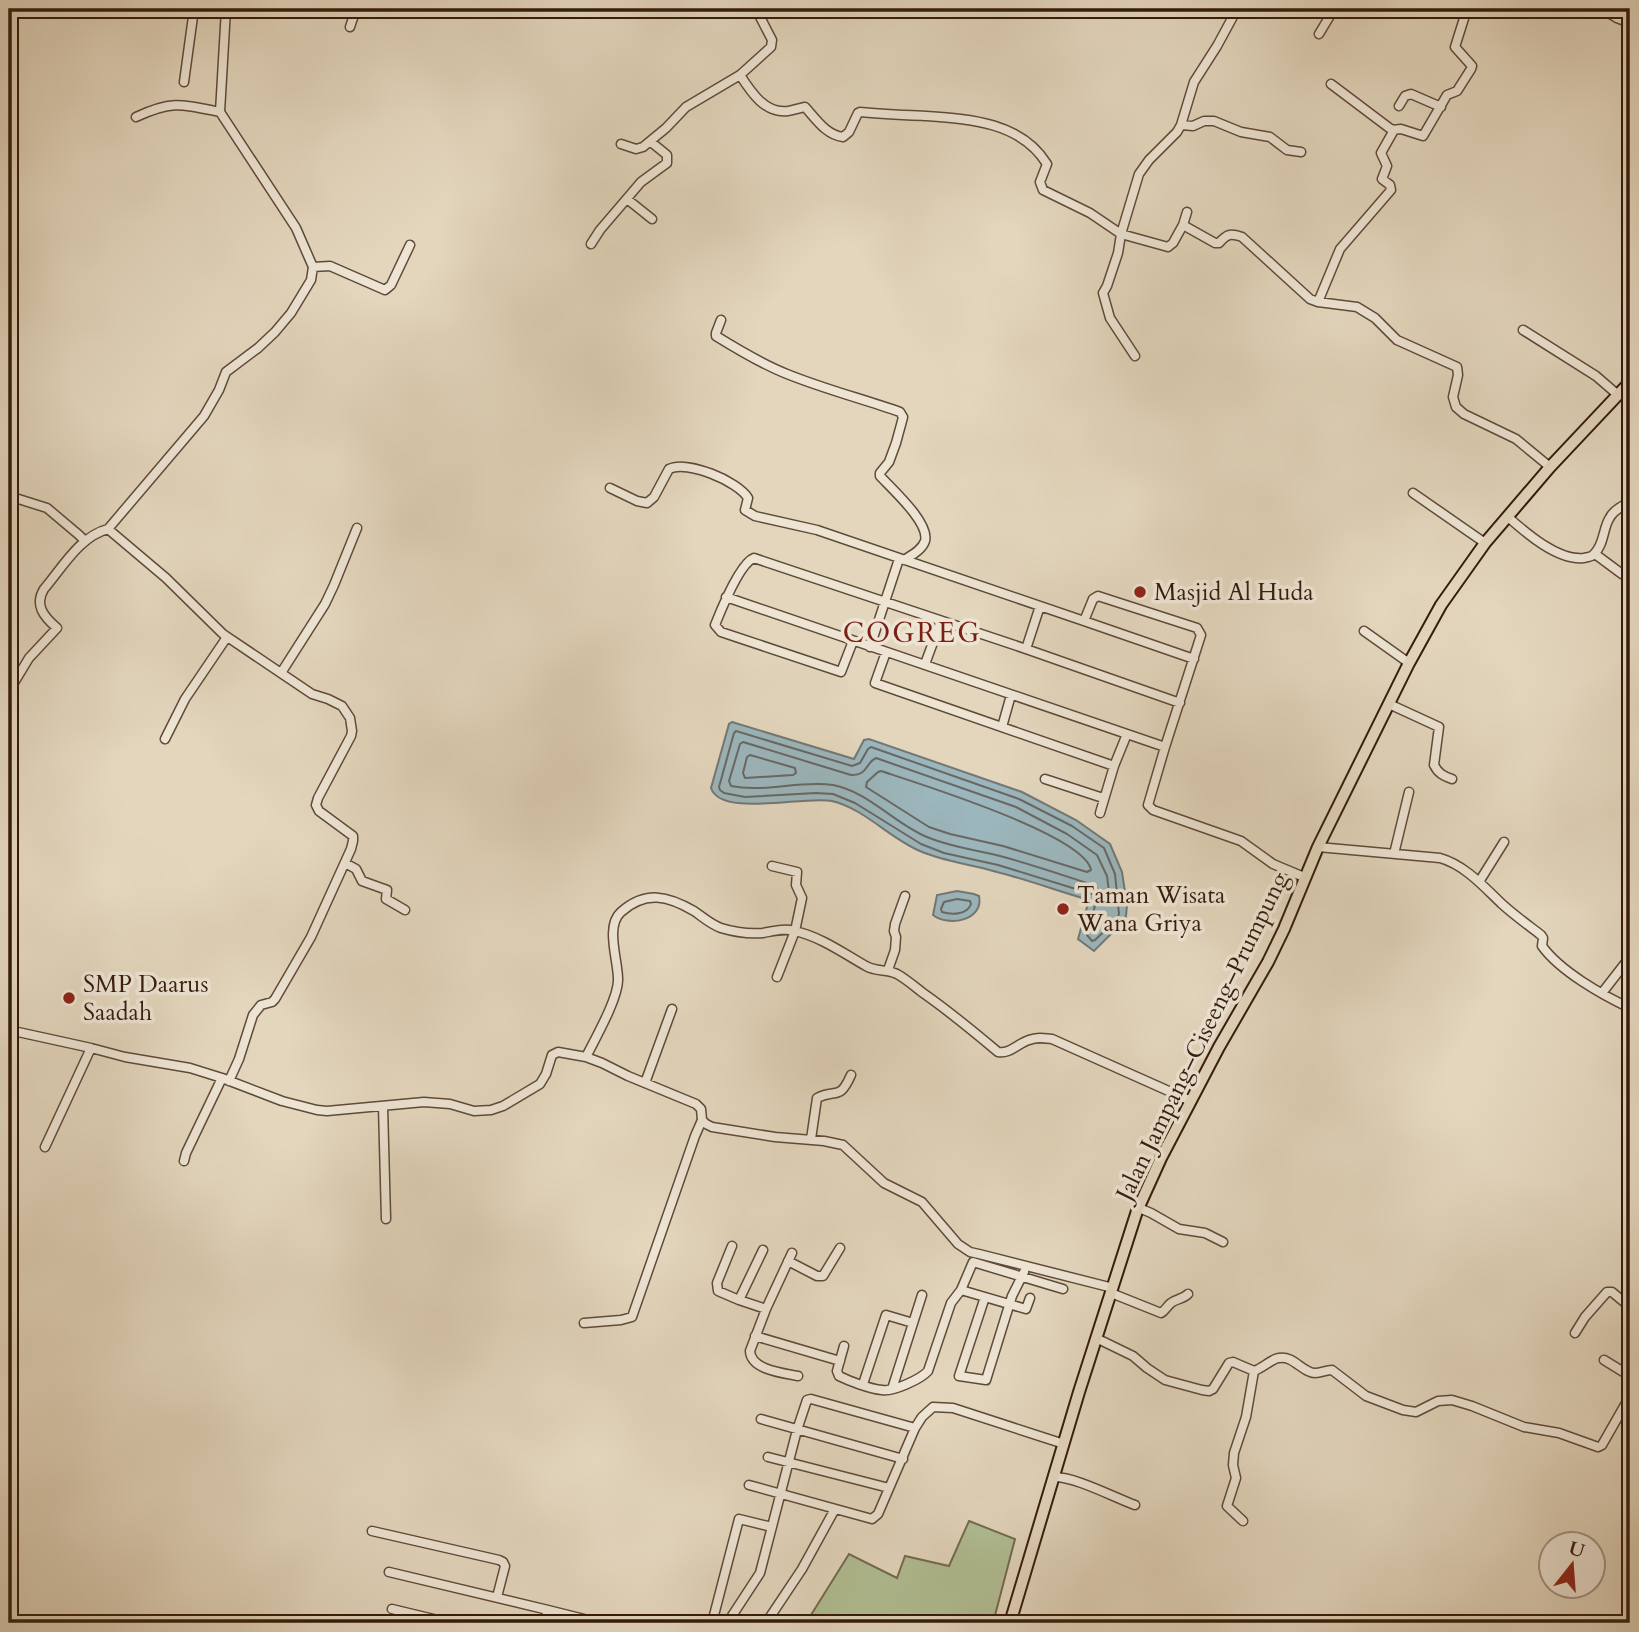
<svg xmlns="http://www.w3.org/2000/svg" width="1639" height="1632" font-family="Cardo,serif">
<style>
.green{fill:#b1be93;stroke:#726c50;stroke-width:2}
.water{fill:#9bb6bc;stroke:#727876;stroke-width:2}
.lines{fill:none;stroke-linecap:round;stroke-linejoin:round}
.shore{stroke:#686864;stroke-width:2}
.minor-casing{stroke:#604a38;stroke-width:11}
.major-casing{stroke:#341b0c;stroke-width:14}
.minor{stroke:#ede4d4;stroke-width:8}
.major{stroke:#e3d6bd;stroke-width:10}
.poi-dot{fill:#8f2418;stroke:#ede4d4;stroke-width:2.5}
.labels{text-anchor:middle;stroke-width:7;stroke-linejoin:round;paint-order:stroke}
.poi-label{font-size:24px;fill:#341b0c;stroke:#ede4d4;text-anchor:start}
.street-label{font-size:24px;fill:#341b0c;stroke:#ede4d4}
.quarter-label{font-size:28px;letter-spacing:2px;fill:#7a1f14;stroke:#ede4d4}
</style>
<rect width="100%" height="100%" fill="#e3d6bd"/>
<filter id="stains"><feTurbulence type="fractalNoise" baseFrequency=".00286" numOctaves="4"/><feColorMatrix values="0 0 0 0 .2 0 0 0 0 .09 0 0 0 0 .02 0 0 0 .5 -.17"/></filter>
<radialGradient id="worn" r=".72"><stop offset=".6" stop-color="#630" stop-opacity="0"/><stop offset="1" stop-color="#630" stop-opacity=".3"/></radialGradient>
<path class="green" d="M969,1521L1015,1539L993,1623H806L849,1554L897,1578L905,1556L949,1566Z"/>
<path class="water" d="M732,722L854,759L864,740L869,739L1022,792L1076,820L1110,844L1122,872L1127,905L1126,916L1123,922L1094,951L1078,939L1089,900C1058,891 1028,880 997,872C971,864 945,862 920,851C889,838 865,809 832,801C806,795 721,818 711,788L729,724Z
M957,891L974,894L979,896C984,921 948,927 933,915L937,895Z"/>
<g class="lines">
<path class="shore" d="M736,731L852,766L860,763L868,749L871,747L1019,799L1072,826L1104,848L1115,874L1119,914L1117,919L1095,940L1092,941L1087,935L1096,902L1095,897L1092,894L998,865L944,853L921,844L855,803L833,794L816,793L745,797L724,793L720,790L719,787L734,733Z
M743,742L851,775C869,775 865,763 876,758L1016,807L1067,834L1097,855L1107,876L1109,892L1104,894L1093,885C1062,875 1031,864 1000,856C976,850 951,847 927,837C895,824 869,792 833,785C800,780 765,793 731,786L729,781L740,744Z
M750,755L795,768L796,773L793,775L745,778L743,773L747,757Z
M881,771C917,783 1085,835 1091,870L1087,872L1003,846L950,834L929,827L866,787L867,782L878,772Z
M957,899L970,901L971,904C967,915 952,915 942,912L941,909L944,902Z"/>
<defs>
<path id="minor" d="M908,9L916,12L930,10L931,9
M1265,9L1270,11
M1602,9L1617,18L1630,23
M350,27L356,9
M1319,34L1334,9
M740,75C751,92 765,114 788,111C794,110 800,108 805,107C816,119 826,135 843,137L849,132L858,113L860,112C882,114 904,115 925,116C970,119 1021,122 1047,164L1040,182L1043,190L1090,213L1121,234L1168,247L1173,243L1183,225
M184,82L194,9
M1331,84L1392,130L1401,129L1423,136L1447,95L1457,91L1471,69L1472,66L1455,47L1467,9
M1399,106L1405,96L1411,94L1441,107
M136,117C172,100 182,104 220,112
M1181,125L1193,126L1204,121H1214L1241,132L1270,137L1287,150L1301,152
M621,144L636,149L643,147L666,128L686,107L740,75L771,47L772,40L756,9
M627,199L652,219
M1187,212L1183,225L1215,243H1219C1227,234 1230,233 1242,237L1310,299L1318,302L1357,307L1375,318L1397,340L1457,367L1458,375L1453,397L1456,407L1464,414L1516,439L1550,467
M591,244L600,230L641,182L667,163V155L651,142
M313,267L330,266L385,290L391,285L410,245
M1318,302L1340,249L1391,190L1390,185L1382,179L1387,166L1381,153L1394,130
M721,320L716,333V336C737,349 764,365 787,374C824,389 863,399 900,412L903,417L902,421L896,443L889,462L880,473V476C892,489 930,523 925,541C922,550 912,555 904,560
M1523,330L1596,376L1618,395
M1135,356L1110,318L1103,293L1107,286L1118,253L1121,234L1139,174L1149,160L1177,132L1181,125L1194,82L1217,46L1236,11L1234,9
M610,488L637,501L647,503L654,497L669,469C687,460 738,481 748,498L745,510L755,516L817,530L1084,621L1093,599L1098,596L1197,628L1201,635L1165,747L1148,805L1153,810L1241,841L1273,864L1304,877
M1413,493L1485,543
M9,496L47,508L79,535L85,541
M1508,517C1526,533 1558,561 1584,558C1588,557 1592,557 1594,554C1604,545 1603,529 1609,519C1613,510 1623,506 1630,501
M108,529L166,578L223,634L312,694L328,699L342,706L350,718L352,731L351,736L318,798L316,805L319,811L353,836V841L351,849L311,937L275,999L272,1002L261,1005L253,1015L239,1059L229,1081
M1595,554L1622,574L1626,576L1630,575
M726,597L1165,747
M1084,621L1194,659
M1364,631L1409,663
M853,641L841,672L721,632L715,625C721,610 740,563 754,558L1026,649L1180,703
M870,647L899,559
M1026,649L1040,606
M886,652L875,683L1114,766
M925,664L941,621
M281,673L325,604L334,585L357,528
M9,691L29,658L57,628C44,617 34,605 44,589C62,568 80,536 108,529L204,416L219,390L226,372L258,348L275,332L291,313L311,280L313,267L296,228L220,112L226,9
M1389,704L1439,727L1434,765C1438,773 1443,776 1452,779
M1002,727L1011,695
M165,739L185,699L227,637
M1045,779L1103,798
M1100,813L1114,766L1127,734
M1318,847L1440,858C1465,865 1484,887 1502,904C1514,915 1528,925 1541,935L1543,938L1542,946C1560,971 1602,995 1630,1008
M1394,854L1409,792
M345,863L356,869L362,881L387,890L386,899L405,910
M772,866L797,872L796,885L802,898L795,931L777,977
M1479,882L1504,842
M888,970L895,950L896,937L894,931L895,924L905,896
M1602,993L1630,957
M9,1030L91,1048L125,1057L190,1068L222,1078L282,1101L317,1110L327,1111L424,1102L450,1104L474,1111L491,1110L503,1106L540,1084L546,1074L552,1055L558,1052L586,1057L602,1063L628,1076L696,1104L701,1109L702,1120L695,1136L632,1317L621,1320L584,1323
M586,1057C595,1039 619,997 618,979C618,960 605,926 621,912C646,890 668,896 694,911C703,917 710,924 721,928C734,932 750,934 763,933C774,931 784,928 795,931C821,937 843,953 866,966C876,972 887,969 897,974C906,979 914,986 923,993C949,1011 973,1031 998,1052C1010,1054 1017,1044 1029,1040C1037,1037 1043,1038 1052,1039L1191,1101
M645,1083L672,1009
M383,1106L386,1219
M702,1120L706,1124L712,1127L775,1137L824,1141L843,1145L884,1183L922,1202L958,1244L970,1252L979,1254L1113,1288
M811,1139L817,1098C836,1088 839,1102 851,1075
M45,1147L91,1048
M184,1161L186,1153L222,1078
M1139,1208L1151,1213L1179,1229L1205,1233L1223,1242
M732,1246L717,1283L718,1291L739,1300L766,1309
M792,1253L766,1309L750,1351C751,1370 783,1373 798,1376
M788,1261L817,1276H823L840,1248
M961,1290L1026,1309L1030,1298
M1111,1293L1161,1313C1165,1311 1167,1306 1171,1303C1176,1299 1183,1299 1188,1294
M985,1297L959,1376L986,1380L1012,1296L1024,1272
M739,1300L763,1250
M1575,1333L1585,1317L1607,1292H1612L1630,1307
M755,1336L840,1361
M1096,1338L1133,1356L1147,1368L1165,1380L1202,1390L1209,1391L1213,1389L1229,1363L1233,1362L1254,1371C1263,1368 1273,1358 1279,1358C1293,1355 1303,1373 1315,1373C1321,1373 1326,1370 1332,1370L1366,1396L1403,1410L1416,1412L1438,1401L1452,1400L1472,1406L1524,1427L1559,1433L1598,1447L1602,1445L1630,1396
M844,1346L837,1371L839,1376C849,1381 870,1389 882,1390C893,1392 921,1379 928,1371L951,1303L961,1290L973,1262L1063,1289
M1604,1360L1630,1376
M863,1384L886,1315L913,1323
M892,1389L922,1295
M761,1419L903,1459
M768,1457L889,1488
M1054,1477C1076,1477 1113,1497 1135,1505
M749,1485L872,1519L878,1514L915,1428L922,1417L933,1407L953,1408L1064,1444
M1243,1521L1227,1506L1236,1478L1233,1465L1234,1453L1246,1417L1254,1371
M372,1531L499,1560L503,1562L505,1566L497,1597
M389,1572L548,1610
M392,1609L450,1623
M544,1623L548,1610L600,1623
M712,1623L739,1519L772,1527
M723,1623L728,1622L760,1573L797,1430L807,1400L811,1399L915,1428
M766,1623L802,1569L835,1509"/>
<path id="major" d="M1010,1623L1079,1392L1137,1211L1161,1158L1219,1047L1268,962L1284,929L1318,847L1409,663L1441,605L1485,543L1550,467L1630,382"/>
</defs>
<use href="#minor" class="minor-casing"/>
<use href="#major" class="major-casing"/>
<use href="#minor" class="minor"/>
<use href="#major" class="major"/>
</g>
<g class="poi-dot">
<circle cx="1140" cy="592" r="7"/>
<circle cx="1063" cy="909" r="7"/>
<circle cx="69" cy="998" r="7"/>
</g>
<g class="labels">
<g class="poi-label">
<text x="1154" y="600">Masjid Al Huda</text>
<text x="1077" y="903">Taman Wisata<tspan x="1077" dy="28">Wana Griya</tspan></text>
<text x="83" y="992">SMP Daarus<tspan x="83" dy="28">Saadah</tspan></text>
</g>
<g class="street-label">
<text transform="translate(1202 1036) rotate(-64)" y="8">Jalan Jampang–Ciseeng–Prumpung</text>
</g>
<g class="quarter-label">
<text x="912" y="642">COGREG</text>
</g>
</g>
<rect width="1639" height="1632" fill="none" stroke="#e3d6bd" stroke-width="35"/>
<rect x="10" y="10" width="1618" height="1611" fill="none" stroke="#341b0c" stroke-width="3.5"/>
<rect x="18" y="18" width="1604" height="1597" fill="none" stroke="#341b0c" stroke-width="2"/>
<g transform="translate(1572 1565) rotate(17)"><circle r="33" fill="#ede4d4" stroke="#a39484" stroke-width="2"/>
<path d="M0-5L12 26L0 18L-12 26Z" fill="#8f2418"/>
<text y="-10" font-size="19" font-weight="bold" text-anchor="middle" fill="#341b0c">U</text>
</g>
<rect width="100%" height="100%" filter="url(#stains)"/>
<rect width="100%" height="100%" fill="url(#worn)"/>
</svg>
